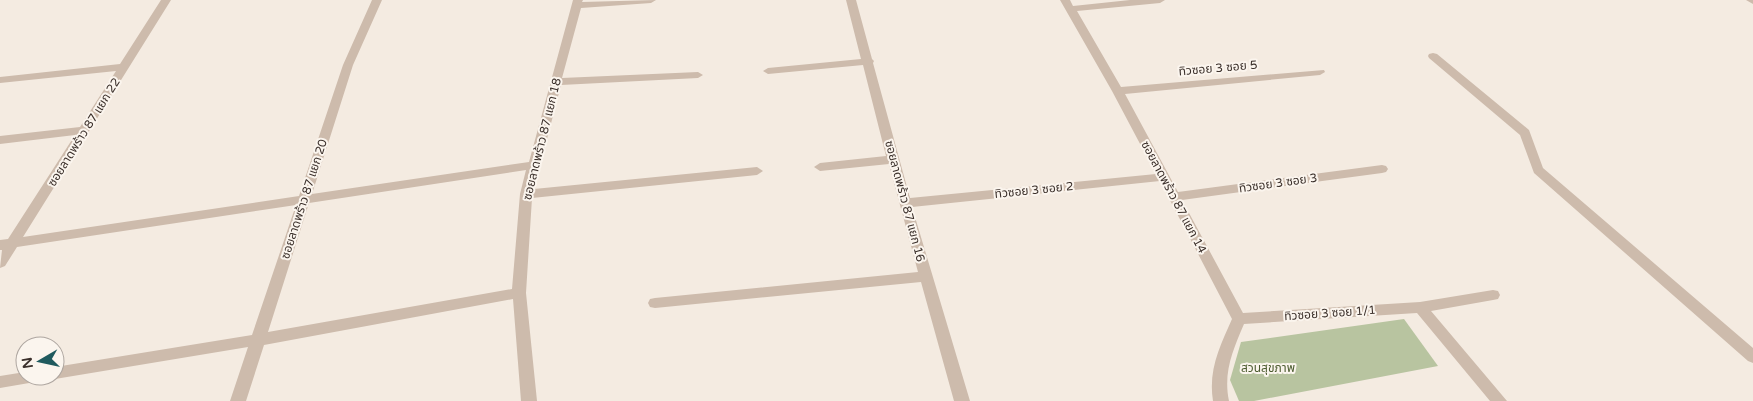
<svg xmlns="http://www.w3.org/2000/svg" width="1753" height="401" font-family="'Varela Round','Noto Sans Thai',sans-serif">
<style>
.green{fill:#b8c4a0}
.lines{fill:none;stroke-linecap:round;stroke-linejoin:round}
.minor{fill:#cdbbac;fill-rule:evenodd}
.labels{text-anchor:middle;stroke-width:4;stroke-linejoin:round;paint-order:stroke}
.street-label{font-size:12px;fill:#3b302b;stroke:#fbf5ee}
.park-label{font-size:12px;fill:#4a5a2e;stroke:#fbf5ee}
</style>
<rect width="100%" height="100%" fill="#f4ebe1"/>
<path class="green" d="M1404,319L1438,366L1254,401H1239L1230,380L1241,342Z"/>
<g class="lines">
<path class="minor" d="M161,0H171L23,237L299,196L343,65L372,0H382L353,65L312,194L529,162L573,0H583L582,2L656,0L651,3L581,8L562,78L698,72L703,75L698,78L561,85L534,189L757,167L763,171L757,175L532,198L526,293L537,401H521L513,299L264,345L246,401H230L248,347L55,379L49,376H55V367L252,335L296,205L17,247L5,266L0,268L2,250H0V240L8,239L75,135L0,144V136L80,127L116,71L0,83V77L120,64ZM526,170L520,194L512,289L268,332L309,203Z
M846,0H856L872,59L874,61L873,63L910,198L1156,174L1112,91L1060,0H1070L1073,6L1130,0H1165L1160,3L1077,11L1121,87L1324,70L1325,72L1320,75L1125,94L1178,192L1382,165L1386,166L1388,169L1386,172L1382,173L1182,200L1243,313L1420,302L1493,290L1498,291L1500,295L1498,299L1493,300L1431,311L1507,401H1490L1417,313L1244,324C1233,350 1223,372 1229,401H1213C1208,370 1220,346 1232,319L1160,181L912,207L970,401H954L921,282L655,308L650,307L648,303L650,299L655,298L918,272L889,164L820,171L814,167L820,163L886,156L863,65L768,74L763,71L768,68L861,59Z
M1746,0H1753V4Z
M1433,53L1437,54L1529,130L1543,168L1753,348V363L1748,361L1534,173L1520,135L1429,58L1428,56L1429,54Z
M25,372V376H42L40,380L35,382L0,388V376Z"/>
</g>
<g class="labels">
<g class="street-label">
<text transform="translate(1218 68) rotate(-5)" y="4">ทิวซอย 3 ซอย 5</text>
<text transform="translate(84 132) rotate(-58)" y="4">ซอยลาดพร้าว 87 แยก 22</text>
<text transform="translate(542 139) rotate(-76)" y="4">ซอยลาดพร้าว 87 แยก 18</text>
<text transform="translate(1278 183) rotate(-8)" y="4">ทิวซอย 3 ซอย 3</text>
<text transform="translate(1034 190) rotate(-6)" y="4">ทิวซอย 3 ซอย 2</text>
<text transform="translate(1174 197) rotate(62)" y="4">ซอยลาดพร้าว 87 แยก 14</text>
<text transform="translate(304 199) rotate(-72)" y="4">ซอยลาดพร้าว 87 แยก 20</text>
<text transform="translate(905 201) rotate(75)" y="4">ซอยลาดพร้าว 87 แยก 16</text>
<text transform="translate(1330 313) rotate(-4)" y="4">ทิวซอย 3 ซอย 1/1</text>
</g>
<g class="park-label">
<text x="1268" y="372">สวนสุขภาพ</text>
</g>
</g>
<g transform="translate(40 361) rotate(261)"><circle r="24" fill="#fbf5ee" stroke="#aea6a0"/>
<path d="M0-4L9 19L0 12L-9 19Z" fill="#1f5a5e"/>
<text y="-8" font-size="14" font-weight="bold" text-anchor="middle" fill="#3b302b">N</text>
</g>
</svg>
